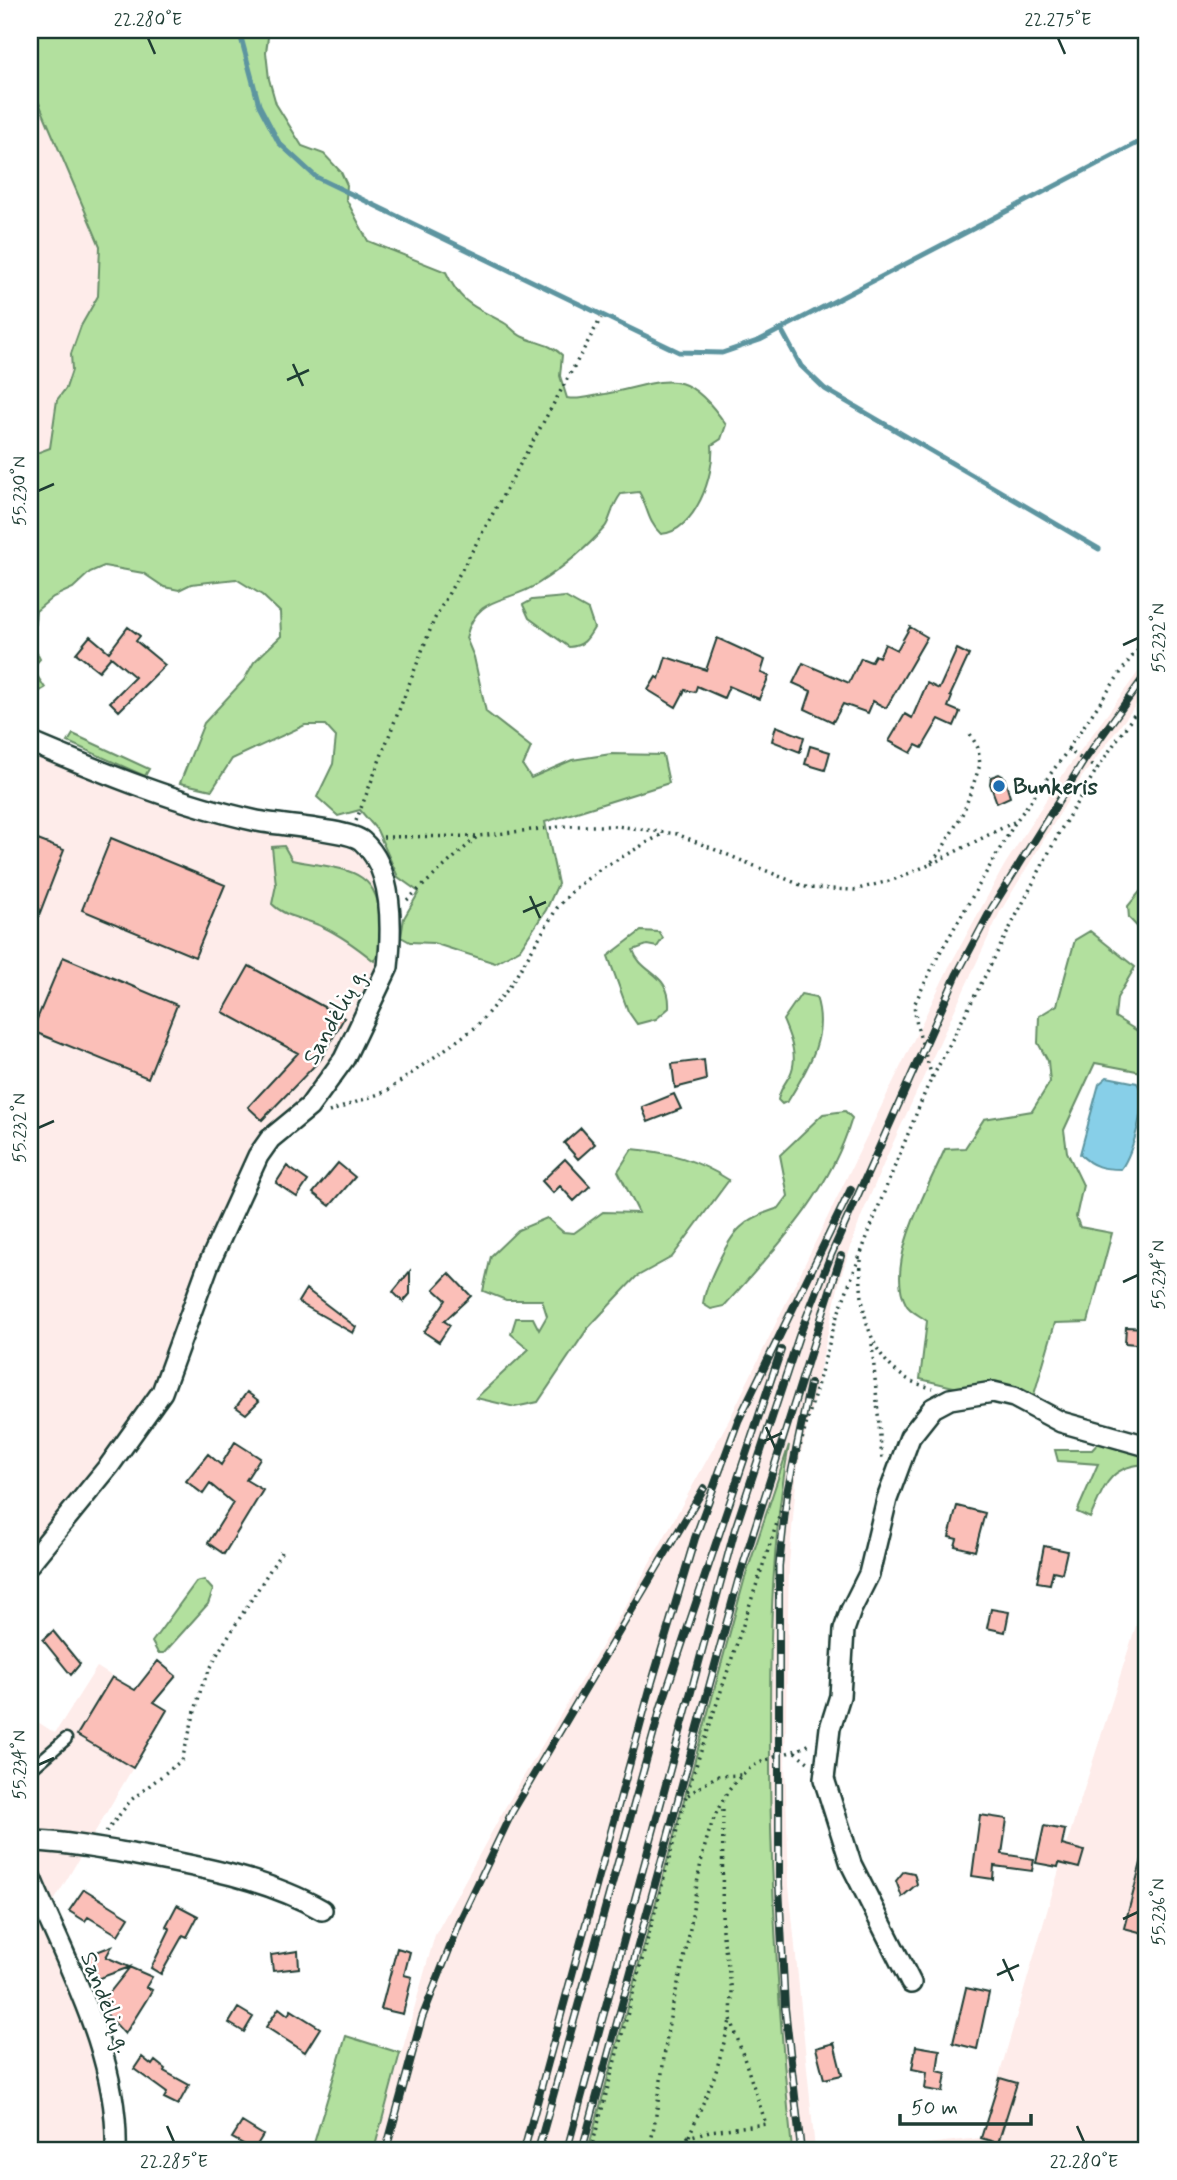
<svg xmlns="http://www.w3.org/2000/svg" width="1177" height="2180" font-family="Mynerve,sans-serif">
<style>
.built{fill:#feecea}
.green{fill:#b2e09e;stroke:#688e69;stroke-width:2}
.water{fill:#87cfe8;stroke:#5d95a0;stroke-width:2}
.lines{fill:none;stroke-linecap:round;stroke-linejoin:round}
.stream{stroke:#5d95a0;stroke-width:5}
.building{fill:#fbbfb8;stroke:#1f3d34;stroke-width:2}
.service-casing{stroke:#1f3d34;stroke-width:15}
.minor-casing{stroke:#1f3d34;stroke-width:24}
.path{stroke:#1f3d34;stroke-width:3.5;stroke-dasharray:2 5;stroke-linecap:butt}
.service{stroke:#fff;stroke-width:10}
.minor{stroke:#fff;stroke-width:19}
.rail-casing{stroke:#1f3d34;stroke-width:8}
.rail{stroke:#fff;stroke-width:5;stroke-dasharray:16;stroke-linecap:butt}
.ticks{fill:none;stroke:#1f3d34;stroke-width:2.5}
.poi-dot{fill:#1f6fb2;stroke:#fff;stroke-width:2.5}
.labels{text-anchor:middle;stroke-width:5;stroke-linejoin:round;paint-order:stroke}
.poi-label{font-size:23px;font-weight:bold;fill:#1f3d34;stroke:#fff;text-anchor:start}
.street-label{font-size:23px;fill:#1f3d34;stroke:#fff}
.neatline{fill:none;stroke:#1f3d34;stroke-width:2.5}
.ticks-label{font-size:18px;text-anchor:middle;fill:#1f3d34}
</style>
<rect width="100%" height="100%" fill="#fff"/>
<filter id="ink" filterUnits="userSpaceOnUse"><feTurbulence type="fractalNoise" baseFrequency=".0143" numOctaves="2"/><feDisplacementMap in="SourceGraphic" scale="14" xChannelSelector="R" yChannelSelector="G"/><feConvolveMatrix kernelMatrix="1 2 1 2 8 2 1 2 1" color-interpolation-filters="sRGB"/></filter>
<g filter="url(#ink)">
<path class="built" d="M30,82L100,246L98,296L81,326L71,354L73,370L66,388L57,400L50,448L34,454L30,452Z
M1147,660V690L1082,777L1000,912L887,1156L861,1217L840,1279L797,1471L789,1564L785,1762L789,1885L815,2150H691L693,2141L792,2149L778,2009L769,1835L773,1554L787,1450L744,1581L588,2150H374L435,1935L506,1806L635,1590L729,1420L949,967L1004,866L1058,781Z
M30,742L112,777L356,837L375,855L390,952L344,1059L270,1139L167,1382L30,1563Z
M1147,1591V2150H872L981,2138L1066,1846Z
M97,1667L167,1710L47,1913L99,2040L115,2150H30V1717L55,1733Z"/>
<path class="green" d="M30,30H269L266,52L269,79L276,104L302,146L324,154L341,172L347,185L346,199L368,241L446,272C461,305 476,307 506,324C512,328 516,334 523,337C536,343 551,344 562,355L560,376L567,398C578,400 588,397 599,395C664,384 682,360 726,425L721,439L712,445C715,475 695,532 661,534C647,521 648,507 639,492L621,494C611,507 611,519 605,527C587,548 562,568 539,583C509,604 476,593 466,638L474,657L486,712L531,747L523,766L531,778L572,760L611,754L663,755L669,783L545,822L558,884L546,910L520,949L495,963L433,943L410,942L401,937L404,918L419,892L398,877L377,830L360,810L338,816L317,797L333,764L336,737L325,725H305L232,759L212,790L180,783L204,723L244,680L254,662L281,636L280,612L262,595L236,579L191,584L179,590L164,587L143,573L104,566L90,572L73,588L53,597L36,611L33,645L40,659L32,668L45,688L30,697V452L34,454L50,448L57,400L66,388L72,370L71,354L81,326L98,296L100,246L30,82Z
M565,597L588,610L594,628C587,640 583,646 569,647L529,618L523,605L532,600Z
M73,734L149,769L145,776L68,742Z
M284,846L292,860C338,870 381,864 380,924C380,938 382,950 374,961C358,948 342,936 323,927C305,918 286,918 272,904L276,885L272,847Z
M1147,883V937L1129,918L1128,906Z
M641,931L659,932L663,938L657,947L647,945L633,950C641,975 671,972 669,1008L656,1019L637,1024L628,1011L608,956Z
M1090,931L1135,967L1117,998L1115,1017L1147,1037V1054L1142,1072L1095,1063L1064,1130L1067,1152L1083,1185L1076,1217L1080,1227L1112,1233L1088,1322L1055,1323L1033,1398L966,1390L920,1379L927,1321C921,1316 909,1311 906,1304C884,1264 928,1188 945,1149L965,1148L984,1119L1032,1111L1050,1082L1048,1061L1038,1043L1039,1016L1057,1005L1075,940Z
M801,994L816,997C829,1036 808,1068 788,1101L782,1104L778,1100C779,1091 785,1083 790,1075C799,1057 790,1037 783,1020Z
M845,1111L852,1118C829,1195 776,1248 724,1306L711,1309L703,1304C705,1286 727,1240 740,1228C750,1218 766,1212 779,1208L788,1196L780,1155L823,1114Z
M632,1149C669,1152 698,1160 729,1180L672,1257L636,1277L588,1328L538,1402L515,1407L476,1398L529,1349L511,1334L516,1318H533L539,1330L547,1316L542,1300H506L483,1291L491,1256L518,1230L547,1218L563,1232L574,1233L603,1212L639,1213L618,1171Z
M1109,1431L1147,1440V1464C1108,1466 1105,1486 1090,1518L1077,1512L1098,1464L1058,1461L1055,1450H1092Z
M789,1445C772,1538 770,1630 770,1725C769,1868 778,2008 792,2150L693,2141L691,2150H588L744,1581Z
M204,1580L213,1590L208,1604L164,1653H158L152,1642L196,1582Z
M346,2036L400,2053L374,2150H312Z"/>
<path class="water" d="M1107,1077L1137,1083C1149,1099 1133,1153 1121,1169C1103,1169 1092,1167 1080,1154L1099,1084Z"/>
<g class="lines">
<path class="stream" d="M239,30L259,105L279,143L316,177L679,352L722,353L760,340L1147,138
M781,329L801,366L825,389L1099,549"/>
</g>
<path class="building" d="M128,627L140,636L136,641L165,665L119,711L110,702L135,677L111,657L99,671L76,653L90,636L109,652Z
M910,627L927,637L886,708L873,701L868,713L843,704L833,722L805,709L811,691L793,683L803,663L849,683L861,658L871,662L875,655L879,657L885,644L897,650Z
M717,638L765,660L761,673L769,676L759,699L729,686L724,698L697,686L695,692L685,690L676,707L648,690L656,677L659,679L666,657L706,670Z
M957,649L969,655L950,696L952,697L948,707L960,712L954,726L939,719L922,748L916,745L911,753L889,741L905,714L912,718L927,683L939,689Z
M776,726L804,737L800,752L772,741Z
M810,746L830,752L825,770L805,764Z
M999,774L1004,777L1010,797L997,803L990,784L991,777Z
M30,837L64,850L31,936H30Z
M111,838L225,885L195,957L82,910Z
M63,957L177,1005L148,1078L32,1031Z
M249,966L344,1018L321,1059L262,1120L248,1107L298,1053L223,1012Z
M704,1060L706,1080L675,1088L672,1064Z
M674,1094L681,1109L648,1122L642,1107Z
M581,1128L595,1144L578,1159L564,1143Z
M565,1159L590,1186L574,1201L560,1186L553,1193L542,1181Z
M338,1163L355,1177L330,1206L313,1193Z
M287,1166L308,1181L297,1197L276,1183Z
M410,1271V1294L403,1302L393,1292Z
M449,1273L471,1296L444,1321L450,1325L439,1342L424,1332L446,1300L434,1289Z
M306,1289L356,1327L353,1333L298,1302Z
M1126,1327L1147,1328V1345L1125,1343Z
M247,1392L259,1401L246,1414L236,1407Z
M235,1442L260,1458L246,1480L263,1490L224,1554L208,1543L233,1503L210,1484L203,1494L186,1481L208,1454L221,1465Z
M957,1506L985,1513L975,1551L955,1546L957,1539L949,1537Z
M1044,1546L1067,1551L1062,1573L1053,1571L1050,1584L1037,1582Z
M991,1609L1009,1612L1005,1632L987,1628Z
M53,1631L80,1664L71,1675L43,1640Z
M158,1661L176,1676L154,1702L167,1710L133,1768L77,1735L112,1677L135,1690Z
M980,1815L1007,1819L1002,1854L1034,1859L1032,1871L994,1866L993,1879L972,1876Z
M1044,1826L1065,1830L1062,1845L1084,1851L1079,1868L1059,1863L1058,1867L1036,1863Z
M1142,1859L1147,1860V1934L1124,1928Z
M904,1871L914,1873L917,1884L902,1897L896,1881Z
M84,1889L129,1917L118,1935L88,1917L85,1921L69,1911Z
M177,1905L198,1916L187,1937L183,1935L161,1974L151,1968L170,1929L166,1926Z
M112,1946L106,1957L152,1977L146,1987L152,1990L147,1999L125,2034L99,2006L130,1967L94,1980L86,1956Z
M397,1948L410,1952L404,1975L412,1977L403,2014L381,2009Z
M298,1951L299,1968L273,1971L271,1955Z
M966,1988L989,1993L977,2049L953,2043Z
M238,2008L253,2017L244,2032L229,2023Z
M279,2008L288,2015L291,2010L320,2028L305,2052L266,2027Z
M834,2043L842,2075L824,2079L816,2048Z
M916,2046L940,2050L937,2071L946,2073L943,2092L925,2089L927,2072L912,2069Z
M142,2057L152,2065L155,2061L165,2069L164,2071L189,2085L178,2105L164,2098L167,2093L134,2069Z
M1000,2078L1017,2083L998,2143L981,2138Z
M242,2122L263,2135L254,2150L232,2138Z"/>
<g class="lines">
<defs>
<path id="service" d="M30,1770L66,1739"/>
<path id="minor" d="M30,742C103,773 179,804 257,821C277,825 350,830 362,841C394,869 392,928 388,967L344,1059L309,1107L270,1139L258,1156L208,1266L162,1392L109,1466L30,1563
M30,1841C62,1841 94,1848 126,1853C191,1865 264,1877 322,1910
M30,1876C66,1963 119,2054 116,2150
M911,1983L851,1864L824,1779L830,1728L840,1696L844,1630L851,1610L869,1574L887,1499L910,1437L933,1408L950,1399L993,1392L1014,1397L1061,1422L1147,1446"/>
</defs>
<use href="#service" class="service-casing"/>
<use href="#minor" class="minor-casing"/>
<path class="path" d="M1068,749L1130,659L1147,640
M356,821L434,620L601,318
M383,837L477,836
M931,864L1016,821L1068,750L1097,769
M407,900L478,836L567,826H617L677,834L808,888L854,890L893,880L929,865L941,851L964,811L980,765L978,748L969,732
M932,1077L917,1026L914,1005L938,956L1016,821
M329,1112L387,1091L476,1027L509,988L557,908L574,889L599,870L664,833
M861,1260C858,1313 872,1377 933,1388
M872,1344L882,1459
M795,1752L808,1762
M688,1795L717,1776L741,1775
M106,1832L131,1800L182,1760L202,1685L219,1651L282,1551
M689,2136L715,2075L730,2021
M591,2150L686,1796L787,1493L836,1319L883,1195L926,1090L1060,831L1097,769L1147,696
M649,2150C659,2108 662,2066 669,2023C674,1995 683,1968 688,1940C698,1886 701,1814 743,1774C762,1756 788,1756 810,1744
M680,2150L688,2137L710,2131L766,2124L731,2019L732,1991L722,1930L723,1805"/>
<use href="#service" class="service"/>
<use href="#minor" class="minor"/>
<defs>
<path id="rail" d="M386,2150L422,2018L462,1917L512,1812L704,1488
M524,2150L652,1682L695,1538L738,1421L851,1189
M538,2150L661,1707L781,1350
M567,2150L735,1529L799,1336L831,1255L957,974L992,908L1085,759L1147,673
M582,2150L738,1581L841,1256
M801,2150L785,2008L779,1885V1566L787,1493L810,1384"/>
</defs>
<use href="#rail" class="rail-casing"/>
<use href="#rail" class="rail"/>
</g>
</g>
<path class="ticks" d="M148,38L155,54M1058,38L1065,54M293,364L303,386M287,380L309,370M38,491L54,484M1123,645L1138,638M530,896L540,918M523,912L546,902M38,1128L54,1121M1123,1282L1138,1275M766,1427L776,1450M760,1443L782,1433M38,1765L54,1758M1123,1919L1138,1912M1003,1959L1013,1981M997,1975L1019,1965M167,2126L174,2142M1077,2126L1084,2142"/>
<circle class="poi-dot" cx="999" cy="786" r="7"/>
<g class="labels">
<g class="poi-label">
<text x="1013" y="794">Bunkeris</text>
</g>
<g class="street-label">
<text transform="translate(334 1016) rotate(-61)" y="8">Sandėlių g.</text>
<text transform="translate(107 2002) rotate(69)" y="8">Sandėlių g.</text>
</g>
</g>
<rect width="1177" height="2180" fill="none" stroke="#fff" stroke-width="77"/>
<path d="M900 2114v10h131v-10" fill="none" stroke="#1f3d34" stroke-width="3.5"/>
<text x="911" y="2114" font-size="21" fill="#1f3d34" stroke="#ffffff" stroke-width="5" paint-order="stroke">50 m</text>
<rect x="38" y="38" width="1100" height="2104" class="neatline"/>
<g class="ticks-label">
<text x="148" y="25">22.280°E</text>
<text x="1058" y="25">22.275°E</text>
<text transform="translate(19 491) rotate(-90)" y="6">55.230°N</text>
<text transform="translate(1158 638) rotate(-90)" y="6">55.232°N</text>
<text transform="translate(19 1128) rotate(-90)" y="6">55.232°N</text>
<text transform="translate(1158 1275) rotate(-90)" y="6">55.234°N</text>
<text transform="translate(19 1765) rotate(-90)" y="6">55.234°N</text>
<text transform="translate(1158 1912) rotate(-90)" y="6">55.236°N</text>
<text x="174" y="2167">22.285°E</text>
<text x="1084" y="2167">22.280°E</text>
</g>
</svg>
